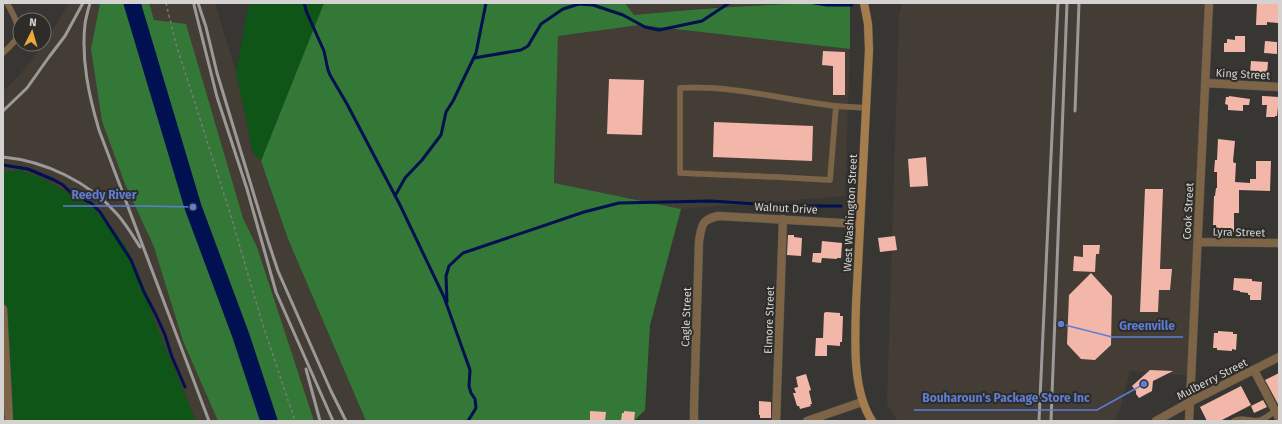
<svg xmlns="http://www.w3.org/2000/svg" width="1282" height="424" font-family="'Fira Sans',sans-serif">
<style>
.built{fill:#433d35}
.green{fill:#0e5517}
.forest{fill:#337837}
.lines{fill:none;stroke-linecap:round;stroke-linejoin:round}
.stream{stroke:#001050;stroke-width:3}
.river{stroke:#001050;stroke-width:17}
.building{fill:#f2b7a8}
.lane-casing{stroke:#54524f;stroke-width:6}
.street-casing{stroke:#54524f;stroke-width:9}
.secondary-casing{stroke:#54524f;stroke-width:9}
.path{stroke:#7d7b78;stroke-width:1.5;stroke-dasharray:3 3;stroke-linecap:butt}
.lane{stroke:#7e6447;stroke-width:5.5}
.street{stroke:#7e6447;stroke-width:8}
.secondary{stroke:#a57d4d;stroke-width:8}
.rail{stroke:#9c9a98;stroke-width:3}
.labels{text-anchor:middle;stroke-width:4;stroke-linejoin:round;paint-order:stroke}
.street-label{font-size:11px;fill:#d4d3d1;stroke:#2e2c29}
.leader{fill:none;stroke:#5d7dd6;stroke-width:1.5}
.callout-dot{fill:#5d7dd6;stroke:#2e2c29;stroke-width:1.5}
.callout-label{font-size:12px;text-anchor:middle;font-weight:bold;fill:#5d7dd6;stroke:#2e2c29;stroke-width:4;stroke-linejoin:round;paint-order:stroke}
</style>
<rect width="100%" height="100%" fill="#383633"/>
<path class="built" d="M69,3H100L91,49L125,184L154,247L211,403L218,421H196L159,332L125,244L20,170L3,172V91L16,79L44,44Z
M149,3H215L236,72L253,153L261,161L288,239L366,421H314L257,247L153,20Z
M625,3H801L710,8L634,15Z
M902,3H1205L1192,376L1130,371L1120,409L1115,421H898L887,404L899,14Z
M640,25L850,49L845,196L681,209L554,183L558,36Z"/>
<path class="green" d="M251,3H324L261,161L253,153L236,72L248,8Z
M20,170L44,179L92,207L125,244L159,332L196,421H10L3,328V172Z"/>
<path class="forest" d="M100,3H149L154,20L186,24L243,218L257,247L314,421H218L183,341L154,247L125,184L102,121L91,49Z
M324,3H625L634,15C706,8 777,3 850,3V49L640,25L558,36L554,183L681,209L650,325L645,410L634,421H366L288,239L261,161Z"/>
<g class="lines">
<path class="stream" d="M304,3L307,13L324,51L328,70L330,75L347,104L400,205L444,297L470,370L469,386L471,393L475,399L476,408L468,421
M814,3L827,5H852
M474,58L521,50L528,46L541,24L563,9L579,4L593,5L623,15L645,27L659,30L702,21L729,3
M3,165L28,169L54,180L63,185L73,195L91,203L100,212L131,260L144,292L156,315L165,335L172,357L185,387
M395,196L405,178L422,160L441,135L446,112L453,101L476,53L486,3
M447,302L446,276L449,266L463,253L584,212L619,203L711,201L789,206H841"/>
<path class="river" d="M132,3L193,207L241,336L269,421"/>
</g>
<path class="building" d="M1257,3H1279L1278,23L1267,22V25H1256Z
M1235,36H1245V52H1224V43H1227V39L1235,40Z
M1265,41L1277,42V54L1264,53Z
M823,51L845,52V95H833V66L822,65Z
M1251,61L1268,62L1267,74L1250,73Z
M609,79L644,80L642,135L607,134Z
M1229,96L1250,99L1249,105H1243V111L1228,110V105L1225,104L1226,97H1229Z
M1262,96L1279,97L1277,116H1275V117H1266L1267,105H1262Z
M714,122L813,126L812,161L713,157Z
M1218,139L1235,141L1233,161L1234,163H1236L1235,182L1250,183V179H1256V161H1271L1270,191L1239,190V213H1234V232H1225V229L1216,228V225H1213L1214,196H1215L1216,188H1217V172H1214L1215,160H1217Z
M926,157L928,186L910,187L908,159Z
M1145,189H1163L1160,269H1172L1170,290H1159L1158,312H1140Z
M788,235H794V237L802,238L801,256L787,255Z
M895,236L897,250L880,252L878,238Z
M822,241L842,243L841,258H837V259L822,258L821,263L812,262L813,253H821Z
M1083,245H1100L1099,254H1096L1095,272L1073,271L1074,256L1083,257Z
M1091,273L1112,296L1111,345L1095,360L1081,359L1067,344L1069,295Z
M1234,278L1252,279V281L1262,282L1261,300H1250V295H1248V293L1240,292V291L1233,290Z
M826,312L840,313V316H843L842,342H840V346L827,345V356H815L816,338H823L824,313Z
M1218,331L1233,332V334H1237L1236,350L1232,349V351L1217,350V348H1213L1214,333H1218Z
M1150,370L1173,371L1153,381L1152,391L1139,398L1136,394V391L1132,386Z
M1279,373V406L1265,380Z
M806,374L811,390L809,391L812,404H810L811,406L800,409L799,406H797L793,393H796L794,388L798,387L796,377Z
M1241,386L1251,405L1220,421H1207L1200,407Z
M1263,400L1267,407L1254,413L1251,406Z
M759,401L771,402V418H760V415H759Z
M590,411L606,412L605,421H590Z
M624,411L635,412L634,421H621L622,413H624Z"/>
<g class="lines">
<defs>
<path id="lane" d="M3,53C7,49 13,44 16,39C21,26 13,14 7,3
M836,106L830,180L777,177L680,173V88C733,85 784,100 836,106C846,107 856,107 866,108
M1234,421C1243,416 1251,423 1261,420C1266,418 1271,414 1275,411"/>
<path id="street" d="M1205,83L1279,87
M1198,242L1279,243
M3,309L9,421
M1254,370L1279,418
M694,421V407L699,241C702,225 701,220 718,216L860,224
M776,421L783,219
M807,421L862,402
M1156,421L1190,402L1279,357
M1189,421L1209,3"/>
<path id="secondary" d="M864,3L868,24L869,50L856,305C855,341 852,390 872,421"/>
</defs>
<use href="#lane" class="lane-casing"/>
<use href="#street" class="street-casing"/>
<use href="#secondary" class="secondary-casing"/>
<path class="path" d="M166,3L176,44L231,216L261,319L295,421"/>
<use href="#lane" class="lane"/>
<use href="#street" class="street"/>
<use href="#secondary" class="secondary"/>
<path class="rail" d="M90,3C88,10 86,17 85,24C81,60 89,96 99,130L209,421
M198,3L206,27L217,73L268,241L278,271L331,391L346,421
M194,5L217,97L247,189L276,292L333,421
M3,111L27,88L49,57L65,36L83,3
M1075,111L1079,3
M3,157C45,161 89,182 117,214C126,224 133,236 140,247
M306,369L320,421
M1039,421L1058,3
M1051,421L1067,3"/>
</g>
<g class="labels">
<g class="street-label">
<text transform="translate(1243 74) rotate(3)" y="4">King Street</text>
<text transform="translate(786 208) rotate(3)" y="4">Walnut Drive</text>
<text transform="translate(1188 211) rotate(-87)" y="4">Cook Street</text>
<text transform="translate(850 213) rotate(-87)" y="4">West Washington Street</text>
<text transform="translate(1239 232) rotate(1)" y="4">Lyra Street</text>
<text transform="translate(686 317) rotate(-88)" y="4">Cagle Street</text>
<text transform="translate(769 320) rotate(-88)" y="4">Elmore Street</text>
<text transform="translate(1212 379) rotate(-27)" y="4">Mulberry Street</text>
</g>
</g>
<path class="leader" d="M193 207L144 206H63M1061 324L1112 337H1183M1144 384L1097 410H914"/>
<g class="callout-dot">
<circle cx="193" cy="207" r="4"/>
<circle cx="1061" cy="324" r="4"/>
<circle cx="1144" cy="384" r="4"/>
</g>
<g class="callout-label">
<text x="104" y="199">Reedy River</text>
<text x="1147" y="330">Greenville</text>
<text x="1006" y="402">Bouharoun's Package Store Inc</text>
</g>
<rect width="1282" height="424" fill="none" stroke="#d4d3d1" stroke-width="8"/>
<g transform="translate(32 32) rotate(5)"><circle r="19" fill="#2e2c29" stroke="#706f6c"/>
<path d="M0-3L7 15L0 10L-7 15Z" fill="#eaaa39"/>
<text y="-6" font-size="11" font-weight="bold" text-anchor="middle" fill="#d4d3d1">N</text>
</g>
</svg>
